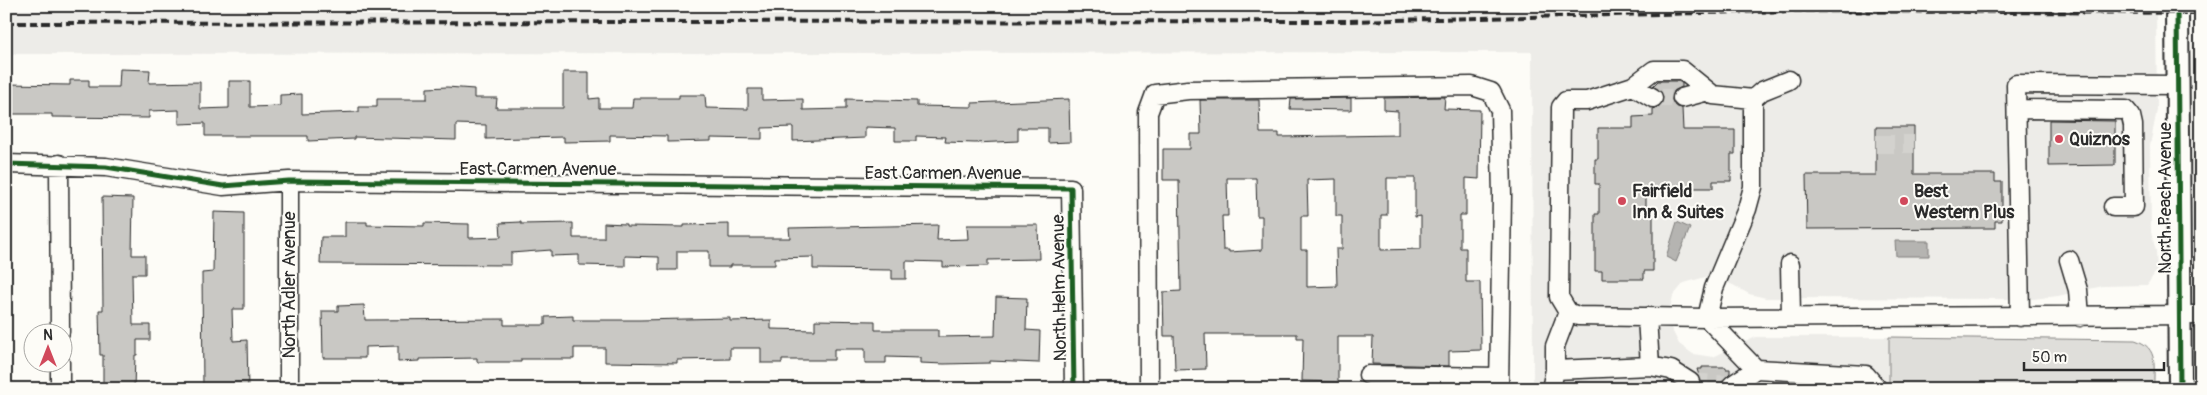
<svg xmlns="http://www.w3.org/2000/svg" width="2207" height="395" font-family="Pangolin,sans-serif">
<style>
.built{fill:#edece8}
.green{fill:#dfdeda;stroke:#858482}
.water{fill:#b5b4b1;stroke:#7e7d7b}
.building{fill:#c9c8c4;stroke:#2b2b2b;fill-rule:evenodd}
.lines{fill:none;stroke-linecap:round;stroke-linejoin:round}
.minor-tunnel{stroke:#d3d2ce;stroke-width:18;stroke-dasharray:18 9;stroke-linecap:butt}
.minor-casing{stroke:#2b2b2b;stroke-width:21}
.major-casing{stroke:#2b2b2b;stroke-width:26}
.minor{stroke:#fdfcf7;stroke-width:18}
.major{stroke:#fdfcf7;stroke-width:22}
.rail{stroke:#2b2b2b;stroke-width:4;stroke-dasharray:8 4;stroke-linecap:butt}
.cycleway-casing{stroke:#fdfcf7;stroke-width:8}
.cycleway{stroke:#1b5e20;stroke-width:5}
.poi-dot{fill:#d1495b;stroke:#fdfcf7;stroke-width:2}
.labels{text-anchor:middle;stroke-width:4;stroke-linejoin:round;paint-order:stroke}
.poi-label{font-size:18px;font-weight:bold;fill:#2b2b2b;stroke:#fdfcf7;text-anchor:start}
.street-label{font-size:18px;fill:#2b2b2b;stroke:#fdfcf7}
</style>
<rect width="100%" height="100%" fill="#fdfcf7"/>
<filter id="ink" filterUnits="userSpaceOnUse"><feTurbulence type="fractalNoise" baseFrequency=".02" numOctaves="2"/><feDisplacementMap in="SourceGraphic" scale="10" xChannelSelector="R" yChannelSelector="G"/><feConvolveMatrix kernelMatrix="1 2 1 2 8 2 1 2 1" color-interpolation-filters="sRGB"/></filter>
<g filter="url(#ink)">
<path class="built" d="M6,6H2156L2157,110L2150,145L2151,232L2156,251L2157,270L2147,285L2103,286L2058,296L2033,299L1766,298L1749,294L1733,285L1709,276L1684,283L1673,296L1669,312L1671,328L1679,344L1693,354L1713,357L1756,337H1889V389H1533L1532,52L6,54Z"/>
<path class="green" d="M1889,337L2135,340C2160,348 2153,367 2154,389H1889Z"/>
<path class="water" d="M1677,222L1690,228L1676,262L1666,257Z
M1895,241H1929V256H1896Z"/>
<path class="building" d="M120,69L150,70L149,83L200,82V109L229,108V81H250V107L280,106V95L302,94V114L359,112V107H377V99H427V88L447,87L474,89V98H497L496,108H563V72H589V99L599,98V108H632L633,98H679V95H705L706,108L748,109V89H762V100L803,99V110L846,109V99L917,101V106L972,107V103L1069,99L1070,142L1048,143V128H1018V141L975,143L945,142L946,137L916,136V141H895V128L865,127V138L793,141V127L762,128V139L711,138V141L667,142V136L610,135V141L564,142V137L486,139V125L456,124V140L354,137V139L308,141V136H205V123L179,124V110L149,111V118L52,117V114H6V84L70,85V80H89V87H119Z
M1658,81H1678L1682,83V87L1674,91L1672,100L1675,106L1682,108L1683,130H1735V154H1731V181H1713V188H1646V216H1653V271H1644V279H1602V271H1595V214H1599V184H1595V159H1598V128H1633V117L1653,116V109L1659,107L1664,99L1662,92L1653,86Z
M1445,97L1444,109L1480,110L1479,179L1466,178V215H1460V248H1466V282H1480L1481,350L1449,351V366L1372,364L1373,337H1338V382L1302,381L1303,338H1297V334H1205L1206,369L1175,370L1174,336H1164L1163,292L1181,291L1179,180H1163V149H1190V134H1201L1200,100H1259L1260,133H1279V137L1398,135V111L1384,110V98ZM1227,178H1256L1257,216H1262V250L1229,252V250H1223L1222,216H1228ZM1387,178H1415V217L1421,216V249L1381,250V215H1387ZM1336,179V216H1342V249H1336L1337,286L1307,287V250H1301V216H1308L1307,180Z
M1351,98V110L1290,109L1291,99Z
M2049,120L2115,121V165L2049,166Z
M1876,127H1914V174H1995V182H2002V221H1995V228L1807,229L1806,175H1876Z
M102,197L133,198L132,255H145V274H132L133,325H150V340H137V355H135L134,389H103V355H100L99,310H103Z
M214,212L244,213V309H232L233,341L247,340L248,389H203L202,273L213,272Z
M345,222H367V225L424,226V223L469,224V238L501,237L500,223L521,222V224L573,223V238H604V223L626,224V226L684,227V225L729,224V238H790L789,228L938,225L937,240L968,239L967,225H1038L1039,259L988,260V266L943,267V262L906,261V279H892V270L813,269V257L775,258V265H730V267H709V251H677V270H659V257L625,256V266L579,265V255L551,256V250L511,253V265L320,264L321,237H345Z
M996,297L1027,298L1026,330L1040,331L1039,363L990,361V363L944,364L920,363V358L886,357V363H865V349H834V360H782V363H761V348H730V359L677,360V363L605,362V348H574V359H521V362H477V358L419,359V361L398,362V346L365,347V358H323L322,311H338V306L364,305L365,320L504,319V325H545V317L573,316V320H640L730,318V321L771,320V329L815,330V320L875,321V330H938V337L995,336Z
M1702,367H1726V369H1730V373L1722,381V389H1698L1701,382L1697,369H1702Z"/>
<g class="lines">
<path class="minor-tunnel" d="M1653,98H1682
M1876,144H1914
M1690,382L1732,385"/>
<defs>
<path id="minor" d="M1633,86L1653,98
M1682,98L1708,91
M1753,99L1713,95L1682,70H1654L1633,86L1587,101H1566L1561,107L1559,297L1568,312L1578,316L1707,318L2201,315
M2017,109L2126,110L2131,116L2133,125L2134,207H2113
M6,164L106,167L223,186L289,181L1071,188L1074,389
M59,164L60,332
M289,181V389
M2069,260L2078,290L2080,317
M1790,264L1791,316
M2020,317L2016,84L2178,85
M1707,318L1714,288L1747,209L1753,187V99L1762,91L1789,80
M1707,318L1756,369L1866,375L1878,389
M60,362V389
M1650,366L1671,370L1690,382
M1555,370L1650,366L1647,317
M1368,375L1499,377
M1732,385L1756,369
M1149,389L1148,113L1155,94L1188,90L1472,86L1491,92L1500,110L1502,196L1499,389
M1551,389L1555,370V346L1568,312"/>
<path id="major" d="M2177,6L2180,389"/>
</defs>
<use href="#minor" class="minor-casing"/>
<use href="#major" class="major-casing"/>
<use href="#minor" class="minor"/>
<use href="#major" class="major"/>
<path class="rail" d="M6,23L1349,21L1790,11L2201,13"/>
<defs>
<path id="cycleway" d="M2177,6L2180,389
M6,164L106,167L223,186L289,181L1071,188L1074,389"/>
</defs>
<use href="#cycleway" class="cycleway-casing"/>
<use href="#cycleway" class="cycleway"/>
</g>
</g>
<g class="poi-dot">
<circle cx="2059" cy="139" r="5"/>
<circle cx="1622" cy="201" r="5"/>
<circle cx="1904" cy="201" r="5"/>
</g>
<g class="labels">
<g class="poi-label">
<text x="2069" y="145">Quiznos</text>
<text x="1632" y="197">Fairfield<tspan x="1632" dy="21">Inn &amp; Suites</tspan></text>
<text x="1914" y="197">Best<tspan x="1914" dy="21">Western Plus</tspan></text>
</g>
<g class="street-label">
<text x="538" y="175">East Carmen Avenue</text>
<text x="943" y="179">East Carmen Avenue</text>
<text transform="translate(2165 198) rotate(-90)" y="6">North Peach Avenue</text>
<text transform="translate(289 285) rotate(-90)" y="6">North Adler Avenue</text>
<text transform="translate(1059 288) rotate(-91)" y="6">North Helm Avenue</text>
</g>
</g>
<rect width="2207" height="395" fill="none" stroke="#fdfcf7" stroke-width="25"/>
<rect x="12" y="12" width="2182" height="370" fill="none" stroke="#2b2b2b" stroke-width="2" filter="url(#ink)"/>
<g transform="translate(48 348)"><circle r="24" fill="#fdfcf7" stroke="#a9a8a5"/>
<path d="M0-4L9 19L0 12L-9 19Z" fill="#d1495b"/>
<text y="-8" font-size="14" font-weight="bold" text-anchor="middle" fill="#2b2b2b">N</text>
</g>
<path d="M2024 362v8h140v-8" fill="none" stroke="#2b2b2b" stroke-width="2.5"/>
<text x="2032" y="362" font-size="15" fill="#2b2b2b" stroke="#fdfcf7" stroke-width="4" paint-order="stroke">50 m</text>
</svg>
